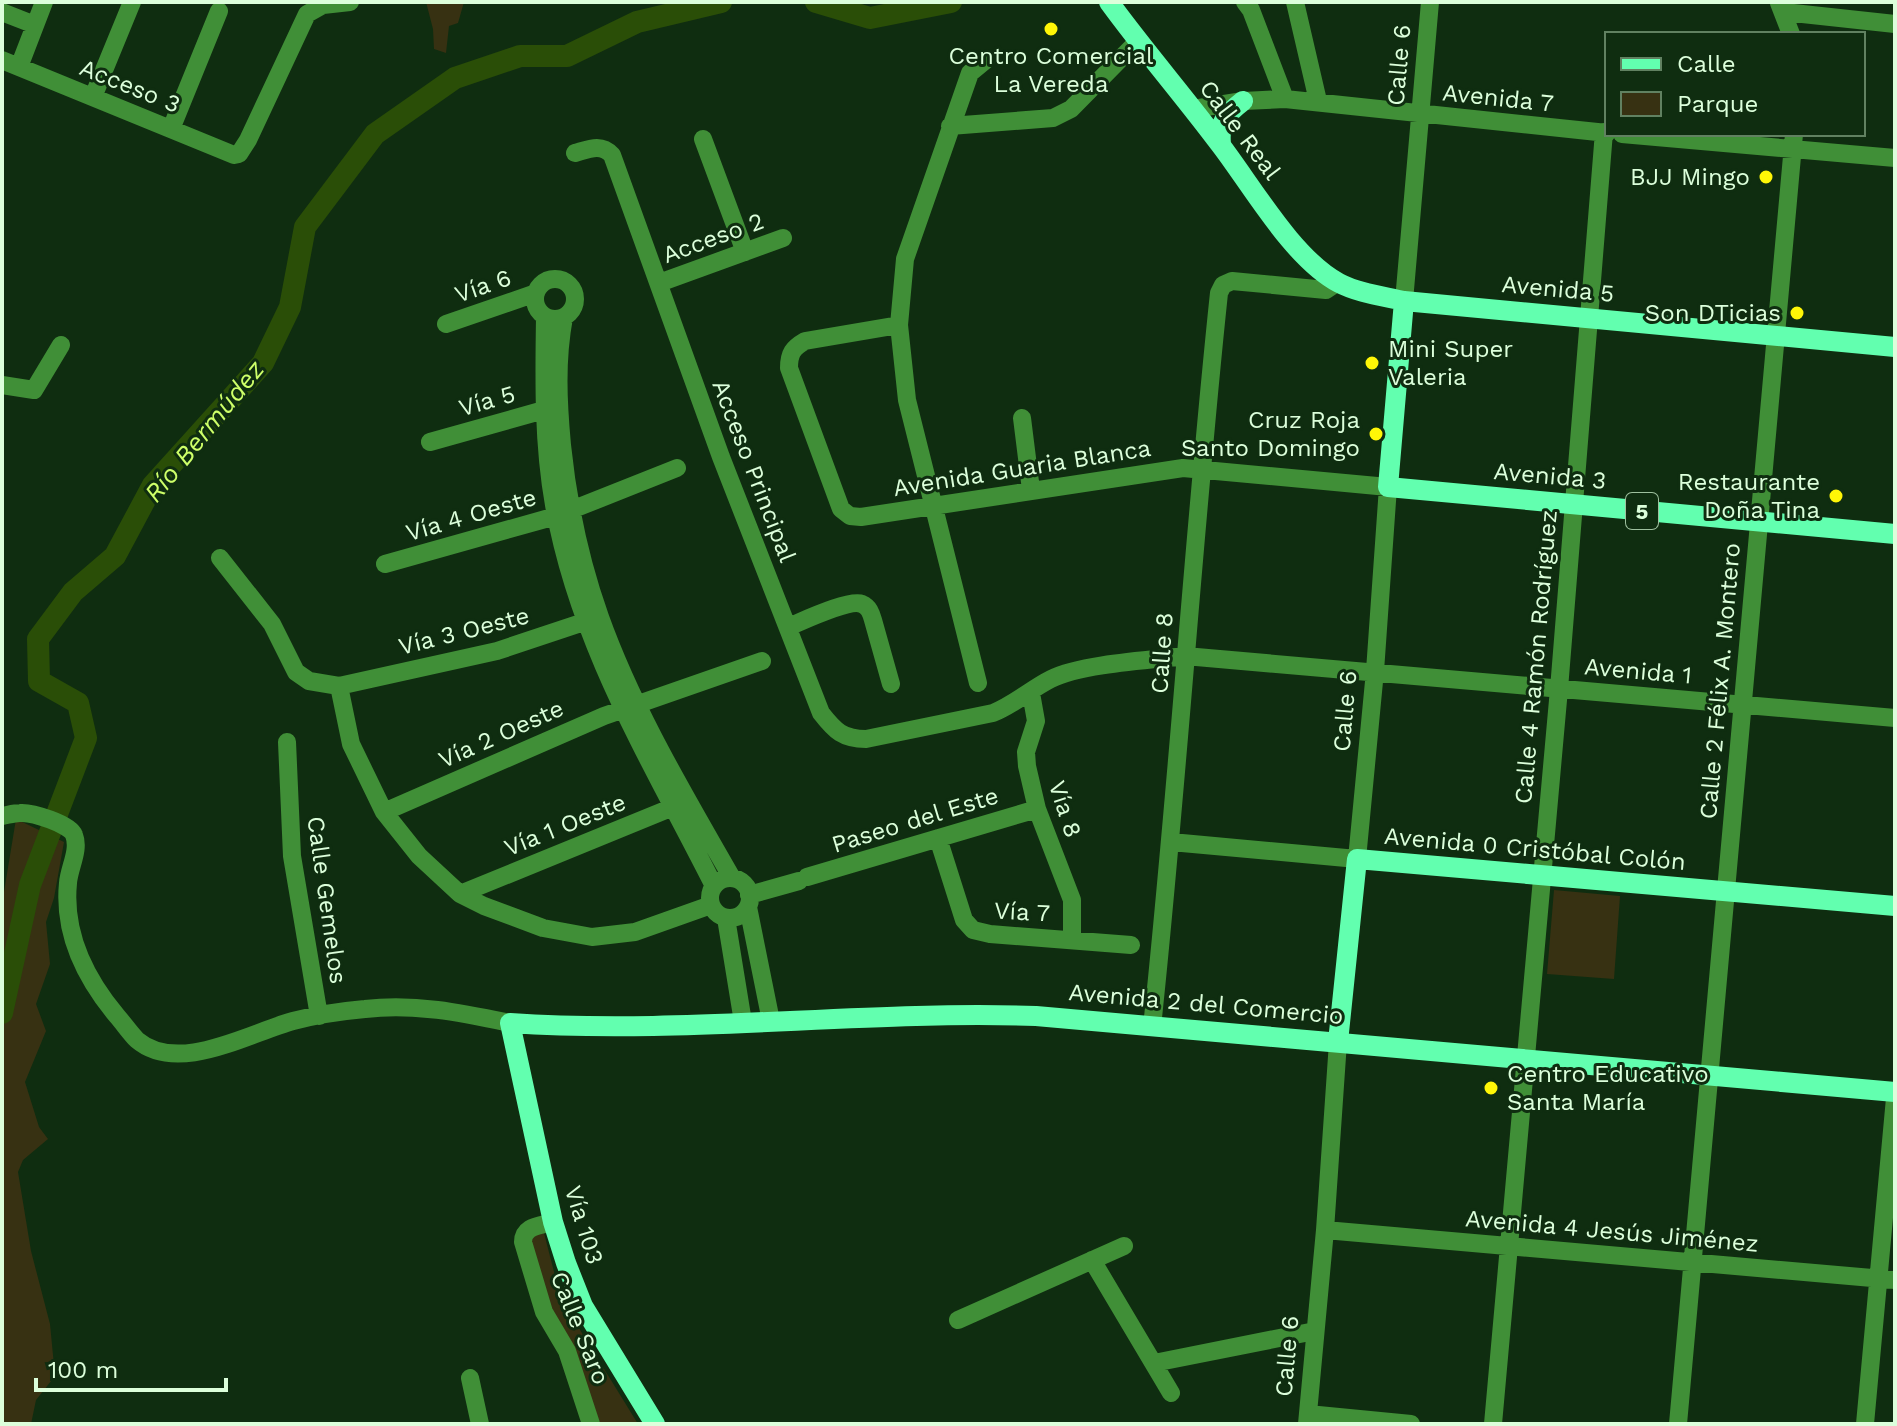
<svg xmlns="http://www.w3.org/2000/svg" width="1897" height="1426" font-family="'Work Sans',sans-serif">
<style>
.green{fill:#373112}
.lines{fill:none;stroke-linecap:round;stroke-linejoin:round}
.river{stroke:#2a4e07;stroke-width:22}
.minor{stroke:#408f37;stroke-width:18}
.major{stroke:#62ffaf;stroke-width:20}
.poi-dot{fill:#fff607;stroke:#0f2d10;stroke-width:3}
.labels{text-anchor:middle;stroke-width:6;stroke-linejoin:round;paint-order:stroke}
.shield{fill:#0f2d10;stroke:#9ec09e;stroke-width:2}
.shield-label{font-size:22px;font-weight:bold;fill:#dcffdb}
.poi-label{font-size:24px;fill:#dcffdb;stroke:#0f2d10;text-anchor:end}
.street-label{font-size:24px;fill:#dcffdb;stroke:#0f2d10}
.water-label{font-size:26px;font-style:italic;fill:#ceff69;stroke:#0f2d10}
</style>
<rect width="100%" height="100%" fill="#0f2d10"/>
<path class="green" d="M426,2H464L458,23L449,26L446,53L434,49L433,29Z
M16,819L64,842L54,898L46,922L50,964L36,1004L46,1031L25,1082L39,1127L48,1139L23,1160L18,1172L31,1251L50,1324L55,1376L36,1400L31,1424H2V904Z
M1554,890L1620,896L1614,979L1547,974Z
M544,1233L561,1299L638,1424H600L572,1345L545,1299L529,1237Z"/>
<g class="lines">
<path class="river" d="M816,2L870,18L951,2
M2,1013L30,885L86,738L78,703L39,681L38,639L73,592L115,556L153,485L263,363L290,307L305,227L375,134L455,78L520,56H567L637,22L721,2"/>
<path class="minor" d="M1245,2L1251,10L1285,99
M1295,2L1318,101
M1779,3L1791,34
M2,12L35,25
M1784,12L1895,24
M2,60L234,155L239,154L248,140L307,14L323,5L350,2
M19,67L44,2
M93,97L132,2
M1193,109L1243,101L1285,99L1607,133
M950,126L1053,118L1071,109L1138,41
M171,129L219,11
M1622,134L1895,158
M703,139L745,252
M575,153C589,149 601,143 612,155L721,457L821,713C835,731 843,739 866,739L993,713C1015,704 1031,689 1051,679C1081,664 1150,660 1185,656L1895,718
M535 299a20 20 0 1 1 40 0a20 20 0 1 1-40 0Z
M659,283L783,238
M1404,301L1430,2
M545,317C544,380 543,443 554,505C579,646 651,761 714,886
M564,317C556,360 558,402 562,445C568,503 580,561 600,617C633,709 684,794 732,878
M446,324L536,293
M899,325L805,341C793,348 789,353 789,368L841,509L850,516L861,517L1183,468L1388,487L1375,671L1357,859L1171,842
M2,385L34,390L61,345
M1022,418L1031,490
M430,442L544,410L556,409
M220,558L272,624L296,672L309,681L339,686L497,651L593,619
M385,564L556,516L677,468
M788,627C803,621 849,599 862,604C869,607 871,613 873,620L891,684
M978,683L907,400L899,325L905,259L970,73L987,59
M339,686L351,744L384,812L419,856L460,894L484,906L543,928L592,937L635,932L711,905
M1031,693L1036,721L1026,752L1027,766L1037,809L1072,900V939
M287,742L292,856L319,1016
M384,812L604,716L762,661
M2,816C8,815 14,813 20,813C32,812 70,824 74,835C80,850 69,868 68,883C63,933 86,979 117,1016C124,1024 130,1033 137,1040C178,1075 249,1033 293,1021C316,1015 342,1011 365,1009C415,1003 462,1013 510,1023
M938,838L964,920L973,930L990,934L1131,945
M807,877L1037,809
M710 898a20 20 0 1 1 40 0a20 20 0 1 1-40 0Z
M460,894L683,803
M749,895L799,881
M748,907L771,1021
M726,918L743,1022
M1152,1027C1178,783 1193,538 1219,293L1223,285L1232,281L1326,290L1338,282
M553,1222C539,1226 523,1226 523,1242L544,1312L567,1351L591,1424
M1325,1230L1895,1280
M1092,1260L1171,1393
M958,1320L1124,1246
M1154,1363L1315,1331
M470,1378L480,1424
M1308,1414L1411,1424
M1307,1424L1325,1230L1338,1042
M1493,1424L1559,689L1604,132
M1678,1424L1794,134
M1865,1424L1895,1098"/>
<path class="major" d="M1109,2C1144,50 1183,95 1219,143C1251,184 1292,258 1339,283C1358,293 1382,296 1404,301L1895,347
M1221,144C1219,122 1225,115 1243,101
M1404,301L1388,487L1895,534
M1338,1042L1357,859L1895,906
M655,1424L583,1306L566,1263L553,1222L510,1023C685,1035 861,1010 1036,1016L1895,1092"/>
</g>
<g class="poi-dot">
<circle cx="1051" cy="29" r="8"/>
<circle cx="1766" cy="177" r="8"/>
<circle cx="1797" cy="313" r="8"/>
<circle cx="1372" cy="363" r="8"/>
<circle cx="1376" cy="434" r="8"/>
<circle cx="1836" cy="496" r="8"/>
<circle cx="1491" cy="1088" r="8"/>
</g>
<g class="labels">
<rect class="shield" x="1626" y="493" width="32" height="36" rx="6"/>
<g class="shield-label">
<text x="1642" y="519">5</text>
</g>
<g class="poi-label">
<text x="1051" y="64" text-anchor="middle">Centro Comercial<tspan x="1051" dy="28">La Vereda</tspan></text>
<text x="1750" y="185">BJJ Mingo</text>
<text x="1781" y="321">Son DTicias</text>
<text x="1388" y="357" text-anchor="start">Mini Super<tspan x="1388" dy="28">Valeria</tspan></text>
<text x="1360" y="428">Cruz Roja<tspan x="1360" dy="28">Santo Domingo</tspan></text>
<text x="1820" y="490">Restaurante<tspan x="1820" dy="28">Doña Tina</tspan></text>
<text x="1507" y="1082" text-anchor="start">Centro Educativo<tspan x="1507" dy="28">Santa María</tspan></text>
</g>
<g class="street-label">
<text transform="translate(1399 65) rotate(-85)" y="8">Calle 6</text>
<text transform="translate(130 86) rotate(22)" y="8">Acceso 3</text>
<text transform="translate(1498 98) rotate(6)" y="8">Avenida 7</text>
<text transform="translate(1240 130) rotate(53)" y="8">Calle Real</text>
<text transform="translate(713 238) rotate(-20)" y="8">Acceso 2</text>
<text transform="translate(483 286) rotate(-19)" y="8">Vía 6</text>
<text transform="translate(1558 289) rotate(5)" y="8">Avenida 5</text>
<text transform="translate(487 401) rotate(-16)" y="8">Vía 5</text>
<text transform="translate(1022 468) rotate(-9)" y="8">Avenida Guaria Blanca</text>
<text transform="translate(754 471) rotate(69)" y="8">Acceso Principal</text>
<text transform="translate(1550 476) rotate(5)" y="8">Avenida 3</text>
<text transform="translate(471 515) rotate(-16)" y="8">Vía 4 Oeste</text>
<text transform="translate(464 631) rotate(-14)" y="8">Vía 3 Oeste</text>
<text transform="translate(1162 653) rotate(-86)" y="8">Calle 8</text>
<text transform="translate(1536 657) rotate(-85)" y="8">Calle 4 Ramón Rodríguez</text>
<text transform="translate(1638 671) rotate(5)" y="8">Avenida 1</text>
<text transform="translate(1720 681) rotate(-85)" y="8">Calle 2 Félix A. Montero</text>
<text transform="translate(1345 711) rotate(-85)" y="8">Calle 6</text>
<text transform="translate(501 734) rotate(-24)" y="8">Vía 2 Oeste</text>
<text transform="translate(1065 809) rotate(72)" y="8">Vía 8</text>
<text transform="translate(915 820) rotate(-17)" y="8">Paseo del Este</text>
<text transform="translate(565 825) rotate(-22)" y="8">Vía 1 Oeste</text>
<text transform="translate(1535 849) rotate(5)" y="8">Avenida 0 Cristóbal Colón</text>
<text transform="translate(327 900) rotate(82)" y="8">Calle Gemelos</text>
<text transform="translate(1022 912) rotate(3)" y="8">Vía 7</text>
<text transform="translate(1206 1004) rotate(5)" y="8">Avenida 2 del Comercio</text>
<text transform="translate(584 1225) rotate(73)" y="8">Vía 103</text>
<text transform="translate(1612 1231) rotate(5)" y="8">Avenida 4 Jesús Jiménez</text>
<text transform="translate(580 1328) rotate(68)" y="8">Calle Saro</text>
<text transform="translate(1287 1356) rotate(-85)" y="8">Calle 6</text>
</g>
<g class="water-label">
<text transform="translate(204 431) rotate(-51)" y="9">Río Bermúdez</text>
</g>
</g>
<rect width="1897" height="1426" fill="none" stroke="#dcffdb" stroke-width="8"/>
<rect x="1605" y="32" width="260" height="104" fill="#0f2d10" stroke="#618161" stroke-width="2"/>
<rect x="1621" y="58" width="40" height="12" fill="#62ffaf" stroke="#618161" stroke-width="2"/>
<text x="1677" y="72" font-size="24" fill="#dcffdb">Calle</text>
<rect x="1621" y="92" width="40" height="24" fill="#373112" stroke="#618161" stroke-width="2"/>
<text x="1677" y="112" font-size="24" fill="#dcffdb">Parque</text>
<path d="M36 1378v12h190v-12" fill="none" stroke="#dcffdb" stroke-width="4"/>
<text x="48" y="1378" font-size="24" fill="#dcffdb" stroke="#0f2d10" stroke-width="6" paint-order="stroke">100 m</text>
</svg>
